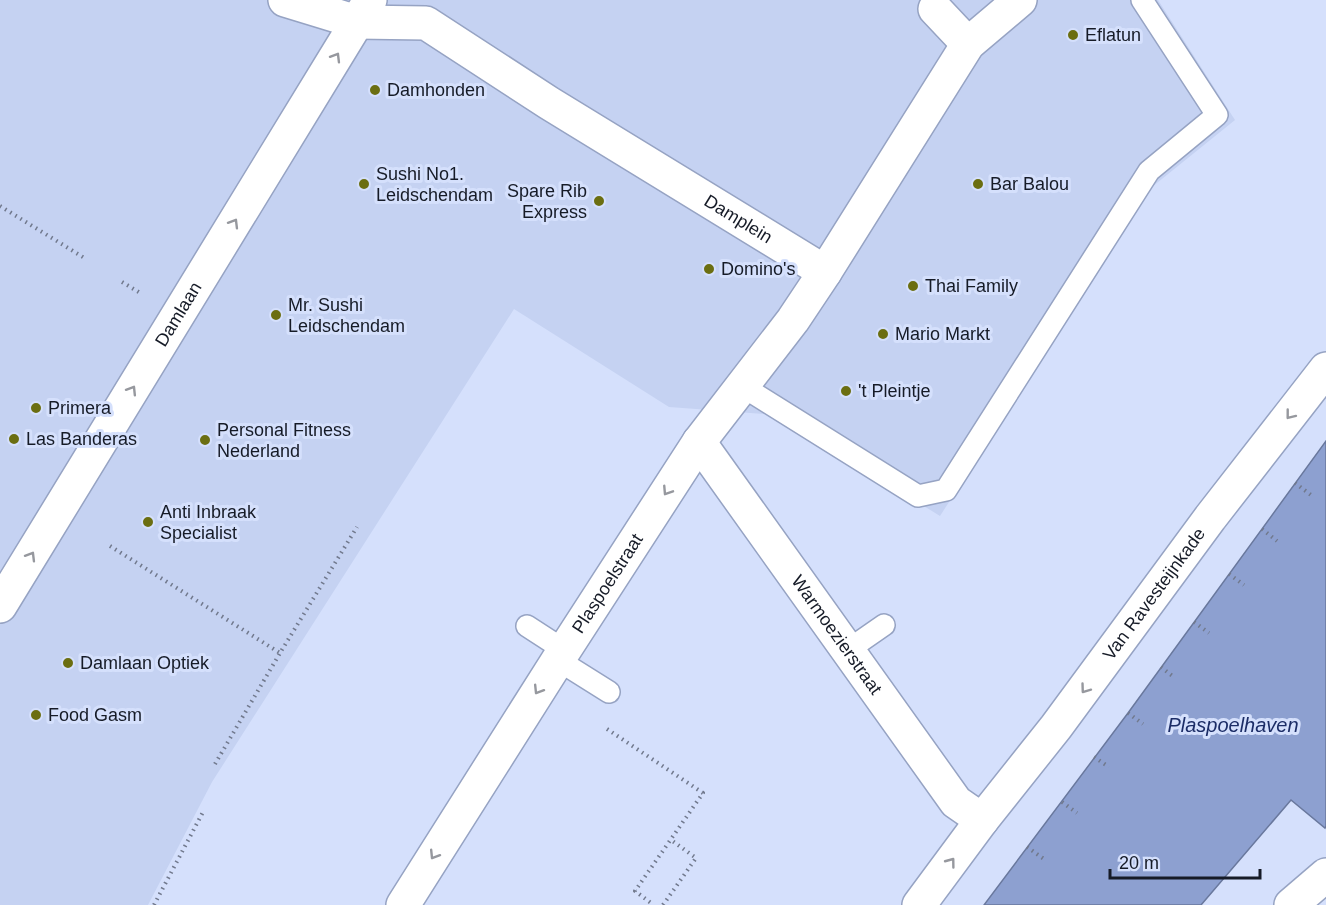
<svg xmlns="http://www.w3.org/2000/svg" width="1326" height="905" font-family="Arial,sans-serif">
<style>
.built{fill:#c5d2f2}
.water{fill:#8da0d0;stroke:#69789d;stroke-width:1.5}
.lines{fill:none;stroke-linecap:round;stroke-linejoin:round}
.lane-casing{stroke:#96a3c3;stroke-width:24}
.street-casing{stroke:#96a3c3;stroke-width:36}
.secondary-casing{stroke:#96a3c3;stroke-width:36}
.path{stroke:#71798d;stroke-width:4;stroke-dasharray:1.5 4.5;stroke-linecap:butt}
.lane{stroke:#fff;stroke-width:21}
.street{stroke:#fff;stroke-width:33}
.secondary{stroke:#fff;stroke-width:33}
.oneway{stroke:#96989e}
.poi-dot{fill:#6b6e11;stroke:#d5e0fc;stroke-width:2}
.labels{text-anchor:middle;stroke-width:6;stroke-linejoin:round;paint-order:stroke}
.poi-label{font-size:18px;fill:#161b27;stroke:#d5e0fc;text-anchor:start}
.street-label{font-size:18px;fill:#161b27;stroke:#d5e0fc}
.water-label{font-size:20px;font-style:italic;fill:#1c2d67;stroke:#d5e0fc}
</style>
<rect width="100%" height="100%" fill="#d5e0fc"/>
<path class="built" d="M0,0H1158L1235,120L1152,187L940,516L777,415L669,407L514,309L212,782L148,905H0Z"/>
<path class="water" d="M1326,441V826L1325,828L1291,800L1201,905H984L1128,713Z"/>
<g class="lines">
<defs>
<path id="lane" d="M742,386L918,496L946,490L1149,171L1217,115L1142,0
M527,626L564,650
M848,650L884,625
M558,660L609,692"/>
<g id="street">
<path d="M935,9L968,44"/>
<path d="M357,22L370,0"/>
<path id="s1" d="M699,442L956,802L982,820"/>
<path id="s2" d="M403,905L558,660L699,442L793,320L825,272"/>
<path id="s3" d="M919,905L982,820L1056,727L1210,518L1326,369"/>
<path d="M1291,905L1326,875"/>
</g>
<g id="secondary">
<path id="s4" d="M285,0L357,22L426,23L549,103L825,272L968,44L1020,0"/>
<path id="s5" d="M0,606L357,22"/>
</g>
</defs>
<use href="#lane" class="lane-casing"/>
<use href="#street" class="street-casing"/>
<use href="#secondary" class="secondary-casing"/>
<path class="path" d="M0,206L86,259
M122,282L142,294
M1295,483L1311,495
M1262,529L1277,541
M110,546L280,653L357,527
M1229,574L1244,585
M1194,622L1209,633
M1161,667L1175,678
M1128,713L1143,724
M607,729L703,793L635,891L651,903L650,905
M1094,757L1109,767
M215,764L280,653
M1062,802L1077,813
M1027,847L1044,859
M154,905L203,812
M663,905L696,858L671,840"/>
<use href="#lane" class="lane"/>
<use href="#street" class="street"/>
<use href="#secondary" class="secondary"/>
</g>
<defs><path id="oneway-chevron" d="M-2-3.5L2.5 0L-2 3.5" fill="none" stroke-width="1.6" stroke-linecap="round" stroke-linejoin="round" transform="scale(1.5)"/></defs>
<g class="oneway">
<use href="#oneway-chevron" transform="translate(336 57) rotate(-59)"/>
<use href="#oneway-chevron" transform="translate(234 223) rotate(-59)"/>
<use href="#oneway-chevron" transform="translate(132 390) rotate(-58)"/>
<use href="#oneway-chevron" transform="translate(1290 415) rotate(128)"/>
<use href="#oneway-chevron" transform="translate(667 491) rotate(123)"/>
<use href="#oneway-chevron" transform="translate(31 556) rotate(-59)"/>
<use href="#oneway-chevron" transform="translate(1085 689) rotate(126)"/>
<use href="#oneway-chevron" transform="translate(538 690) rotate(122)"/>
<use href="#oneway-chevron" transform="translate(434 855) rotate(122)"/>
<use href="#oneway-chevron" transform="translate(951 862) rotate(-53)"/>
</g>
<g class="poi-dot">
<circle cx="1073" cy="35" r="6"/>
<circle cx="375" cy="90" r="6"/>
<circle cx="364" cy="184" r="6"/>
<circle cx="978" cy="184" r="6"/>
<circle cx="599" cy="201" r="6"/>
<circle cx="709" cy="269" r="6"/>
<circle cx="913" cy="286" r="6"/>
<circle cx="276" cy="315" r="6"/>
<circle cx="883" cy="334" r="6"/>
<circle cx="846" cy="391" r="6"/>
<circle cx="36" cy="408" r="6"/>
<circle cx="14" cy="439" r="6"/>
<circle cx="205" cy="440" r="6"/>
<circle cx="148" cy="522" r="6"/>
<circle cx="68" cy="663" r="6"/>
<circle cx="36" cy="715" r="6"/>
</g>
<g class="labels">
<g class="poi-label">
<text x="1085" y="41">Eflatun</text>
<text x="387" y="96">Damhonden</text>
<text x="376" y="180">Sushi No1.<tspan x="376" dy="21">Leidschendam</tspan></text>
<text x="990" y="190">Bar Balou</text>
<text x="587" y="197" text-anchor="end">Spare Rib<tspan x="587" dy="21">Express</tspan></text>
<text x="721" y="275">Domino's</text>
<text x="925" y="292">Thai Family</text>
<text x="288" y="311">Mr. Sushi<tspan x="288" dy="21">Leidschendam</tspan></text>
<text x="895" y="340">Mario Markt</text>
<text x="858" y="397">'t Pleintje</text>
<text x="48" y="414">Primera</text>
<text x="217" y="436">Personal Fitness<tspan x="217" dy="21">Nederland</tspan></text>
<text x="26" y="445">Las Banderas</text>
<text x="160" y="518">Anti Inbraak<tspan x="160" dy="21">Specialist</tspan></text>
<text x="80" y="669">Damlaan Optiek</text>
<text x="48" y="721">Food Gasm</text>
</g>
<g class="street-label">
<text dy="6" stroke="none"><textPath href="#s4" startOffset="513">Damplein</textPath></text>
<text dy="6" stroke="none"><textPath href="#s5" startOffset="342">Damlaan</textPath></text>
<text dy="6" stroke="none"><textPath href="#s2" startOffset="381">Plaspoelstraat</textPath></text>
<text dy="6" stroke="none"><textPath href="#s3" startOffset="390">Van Ravesteijnkade</textPath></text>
<text dy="6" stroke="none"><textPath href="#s1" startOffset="237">Warmoezierstraat</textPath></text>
</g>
<g class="water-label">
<text x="1233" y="732">Plaspoelhaven</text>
</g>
</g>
<path d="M1110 869v9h150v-9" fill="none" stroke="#161b27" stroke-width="3"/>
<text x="1119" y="869" font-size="18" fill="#161b27" stroke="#d5e0fc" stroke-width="4.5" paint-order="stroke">20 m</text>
</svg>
